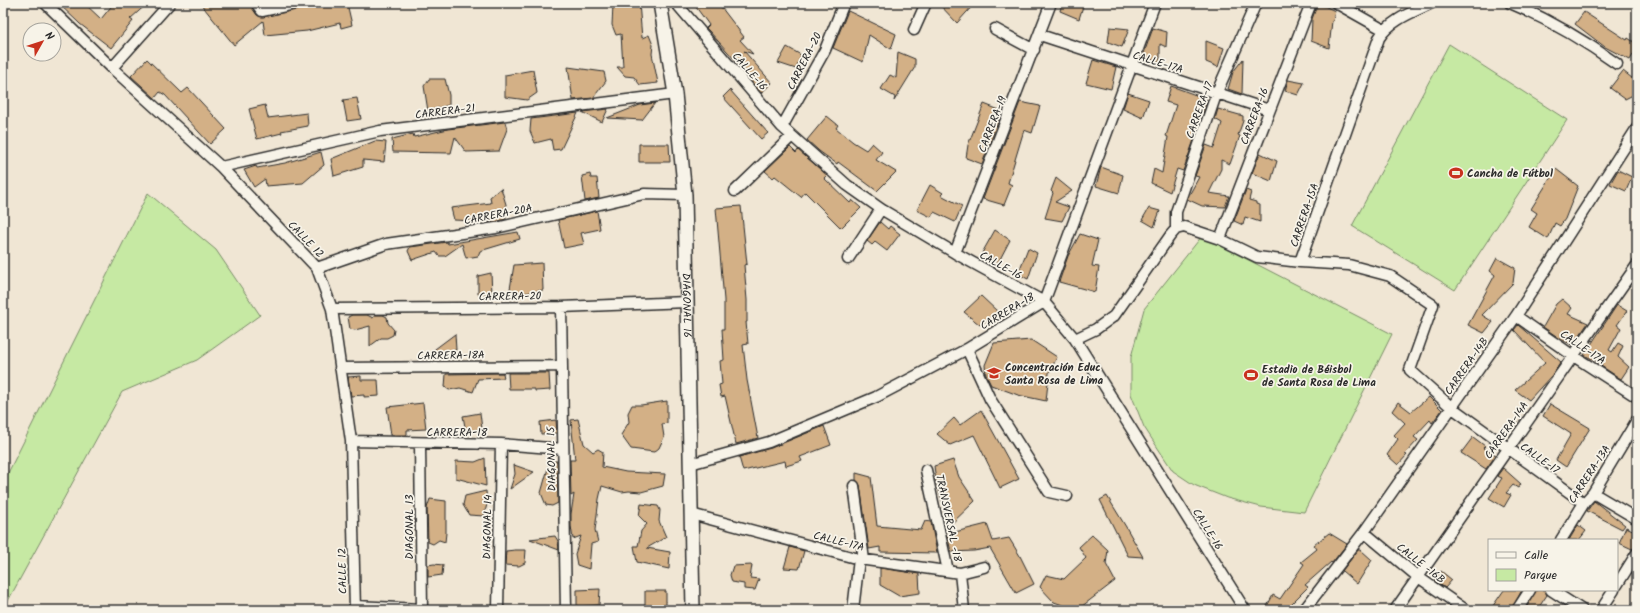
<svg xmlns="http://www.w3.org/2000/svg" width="1640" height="613" font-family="Kalam,sans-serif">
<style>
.green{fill:#c6e9a3;stroke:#788a67}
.building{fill:#d3b086;stroke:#2b2b2b}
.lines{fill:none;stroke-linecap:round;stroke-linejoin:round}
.minor-casing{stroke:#2b2b2b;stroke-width:13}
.tertiary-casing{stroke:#2b2b2b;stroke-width:16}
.minor{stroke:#f7f3e8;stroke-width:10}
.tertiary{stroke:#f7f3e8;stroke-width:13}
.labels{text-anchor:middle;stroke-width:3.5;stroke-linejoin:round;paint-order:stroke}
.street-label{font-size:11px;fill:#2b2b2b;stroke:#f7f3e8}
.poi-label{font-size:11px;font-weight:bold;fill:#2b2b2b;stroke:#f7f3e8;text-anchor:start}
</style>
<rect width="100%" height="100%" fill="#f0e6d4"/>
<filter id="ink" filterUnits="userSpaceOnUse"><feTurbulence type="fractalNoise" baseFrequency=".025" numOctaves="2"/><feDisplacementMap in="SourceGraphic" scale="8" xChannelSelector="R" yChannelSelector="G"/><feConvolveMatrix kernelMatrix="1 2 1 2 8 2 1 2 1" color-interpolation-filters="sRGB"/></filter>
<g filter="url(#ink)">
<path class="green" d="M1449,44L1567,120L1455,290L1352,226Z
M148,193L216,250L260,315L197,360L122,392L3,610V483Z
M1202,236L1392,334L1304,512L1261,507L1227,498L1194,485L1173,471L1144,427L1131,394V357L1144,309Z"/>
<path class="building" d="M58,3H84L101,19L114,3H148L130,19L133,21L111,48L80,24Z
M200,3H249L257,15L263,17L320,5L319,3H347L352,25L341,28L340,23L307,31L265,35L263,21L234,45Z
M625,3H639L642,38L649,35L653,45L652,54L658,83L640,85L634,77L625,76L617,67H623L621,34L616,35L612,25L613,5Z
M693,3H718L744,37L740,40L753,54L744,51L772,83L761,93L744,73L745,71L709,31L706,28L709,25Z
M938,3H975L957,23Z
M1062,3H1084L1079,19L1060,11Z
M1318,3L1335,11L1333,21H1332L1329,48L1311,41L1312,19Z
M848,11L896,34L891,49L869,35L863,62L833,48Z
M1584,12L1627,40L1628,38L1637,44V48L1630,60L1605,47L1575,24Z
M1110,27L1129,29L1122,47L1108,42Z
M1153,28L1167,32L1166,47L1160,44V63L1143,56Z
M1206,41L1224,48L1218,67L1206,62Z
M787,47L801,55L796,69L778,63Z
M898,52L915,59V67L894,101L895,97L881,89L890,75L896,78Z
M147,59L182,93L188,88L226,129L210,144L165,95L160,92L155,98L131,76Z
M1243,59L1242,94L1228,89L1233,72Z
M1093,60L1116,67L1111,89L1086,83Z
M568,67L604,72L606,81L593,98L573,100Z
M533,70L537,93L527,100L505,97V75Z
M1623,71L1637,82V93L1625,99L1610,88Z
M429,79H445L449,95V105L428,111L424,86Z
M1288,80L1304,83L1298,95L1285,91Z
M1171,86L1207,99L1203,113L1197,110L1194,140L1183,171L1177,169L1170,192L1151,183L1154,169L1162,173L1168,137L1166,136L1176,105L1166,102Z
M730,90L768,133L761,139L723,97Z
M1128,93L1149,100L1143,118L1123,109Z
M357,98L361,119L347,121L343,100Z
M1020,102L1040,106L1032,133L1024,130L1008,183L1012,185L1004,205L983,199Z
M655,103L642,120L607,118L640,105Z
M984,104L1002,111L982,164L966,158L968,145Z
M265,105L268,118L307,113L308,126L281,131L282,133L257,139L249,109Z
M608,109L602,122L582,112Z
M1218,109L1243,116V121L1238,135L1240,136L1230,164L1221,160V169L1209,193L1229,196L1225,207L1202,206L1187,199L1199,177L1195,176L1206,145L1214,148L1222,123L1215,119Z
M578,113L561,149L553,150L551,139L535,143L530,131L531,119Z
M827,116L838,125L836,128L853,142L866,150L872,143L882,152L876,160L896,172L877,191L838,162L837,164L819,151L807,140Z
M505,122L507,129L499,151L466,152L455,137L451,153L393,152L392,139L413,134L414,137L448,129Z
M375,141L386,142L384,162L363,160V167L334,176L331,159Z
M639,144H669L670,162H639Z
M790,147L796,153L798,150L827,175L824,178L850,203L852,200L861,208L841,228L805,192L801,197L775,176L773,178L765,171Z
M321,152L324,165L303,183L266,186L265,179L254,187L244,170L256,166L257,168L285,163Z
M1260,153L1277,161L1271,181L1252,173Z
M1101,167L1123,175L1119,193L1096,186Z
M1556,169L1578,186L1565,219L1560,226L1555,223L1548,239L1529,227L1537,213L1531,209Z
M1618,170L1632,177L1626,191L1610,184Z
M590,174L591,178H597L599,198L585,201L582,176Z
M1056,178L1072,191L1055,202L1069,207L1062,221L1045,218L1053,193L1051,191Z
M930,185L943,193L941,195L962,206L955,222L934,212L931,217L917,210Z
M501,188L508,211L504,212L506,219L495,222L454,220L451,208L491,203L490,197Z
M1246,190L1251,192L1249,200L1256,202V204L1260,205V222L1245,217L1243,225L1234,221Z
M741,206L747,264L744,265L747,300V322H746L748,344L743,345L747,380L758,438L736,444L725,396L721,397L719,385L722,384L720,361L724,360L722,329H724V300L716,208Z
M1149,208L1160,211L1154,227L1142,220Z
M597,211L600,229L581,233L584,244L564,248L558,220Z
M880,222L888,229L890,226L900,234L887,251L875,242L872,245L867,241Z
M995,230L1010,240L998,263L982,253Z
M518,232L520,239L480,251L478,256L466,258L462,244L445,256H439L436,252L412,260L408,251L410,247L447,242L448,244Z
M1080,234L1098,240L1092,266L1099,267L1095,292L1059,282L1068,256Z
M1028,248L1037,253L1028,279L1018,274Z
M1497,258L1515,268L1513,283L1482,315L1493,322L1484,333L1468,325L1495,275L1490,271Z
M542,263L543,290L526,293L515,292L510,289L514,265Z
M491,273L492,294H478V276Z
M981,296L998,312L980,325L964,312Z
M1562,299L1572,308L1568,314L1588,323L1573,345L1562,340L1543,327L1556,304Z
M1617,305L1627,311L1617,325L1621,328L1609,350L1612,352L1618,343L1623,346L1618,357L1629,367L1621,379L1601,366L1602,364L1584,355Z
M352,315H367L373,318L375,315H383L387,317L388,323L394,330L393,335L387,338H381L370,346V326L355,330L350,329L348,317Z
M1518,325L1561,362L1552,375L1529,400L1515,390L1545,363L1514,330Z
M455,334L456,350L431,352Z
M1031,340L1057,357L1049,373L1046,401L1018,395L991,385L986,375L985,365L994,343Z
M503,373L504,378L478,379L473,392L460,388L449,390L445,387L446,374Z
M508,373H549L550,390L535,391V389H509Z
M361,376V380H378L379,396L364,397V395L351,396L348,377Z
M1429,397L1442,410L1432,423L1430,420L1414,437L1418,440L1405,454L1407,455L1398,465L1387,455L1398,439L1394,435L1405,423L1392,411L1398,402L1411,412Z
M667,401V423L662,424L664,437L659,448L654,452L631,449L621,435L629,422L628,413L632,405H641Z
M423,403L426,429L407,430V435H391L387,407Z
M1550,404L1590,428L1566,467L1556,460L1571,434L1543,416Z
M981,410L1019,479L1000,488L974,435L950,445L937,434L954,418L960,425Z
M480,413L482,429L466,432L463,416Z
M578,419L584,444L593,452L598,449L603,452L602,467L626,472L665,474L663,486L641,492L629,491L622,492L602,486L599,499L595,530L598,542L591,544L589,569L577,565L575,554L581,536L573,539L571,526V514L574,494L571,496L570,460H575L571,420Z
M556,420L557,433L541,434L540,422Z
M824,426L831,445L800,457L802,461L786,466L785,461L743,471L739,457L771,448Z
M1473,437L1485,446L1483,448L1496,455L1486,469L1461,453Z
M485,458L486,486L456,478V461L475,462Z
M953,460L959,477L975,501L946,529L944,523H947L944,507L936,481L934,466Z
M550,461H557L558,503L552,506L546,505L541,493Z
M514,465L534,472L510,489L515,474Z
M1503,468L1521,484L1518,488L1513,485L1506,493L1511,495L1504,507L1489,498L1502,478L1497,476Z
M856,473L871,477L877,526L921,530L925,521L931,522L937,553L880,552V547L869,549L860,485L856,480Z
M486,491L487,504L484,516L469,515L463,505L465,496Z
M1107,496L1126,527L1143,557L1128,556L1100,500Z
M430,499L446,501V533L445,542L439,540L433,544L428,542L427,508Z
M1594,501L1625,525L1622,529L1587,511Z
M641,504L658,506L660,510L659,521L666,537L647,548L670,552L669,569L637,562L634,546H638L641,531L647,524L639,516Z
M987,524L993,541L1009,538L1020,556L1034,584L1016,593L990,548L974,551L951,552L947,534Z
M1578,525L1586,531L1579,540H1569Z
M1626,527L1637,532V547L1632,549L1619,543Z
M1329,533L1347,544L1332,563L1331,562L1305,585L1308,587L1289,606L1296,610H1265L1273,595L1280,599L1304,564L1301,562L1317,549L1314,545Z
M1092,535L1108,550L1106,564L1115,581L1077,610L1054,602L1040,587L1046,575L1064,579L1086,558L1079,547Z
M555,536L558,541L559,550L530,539Z
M790,547L804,551L799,569L784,568Z
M515,550H526L525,563L519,566L505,565L506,551Z
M1358,550H1361L1372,560L1357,584L1342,571Z
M434,564L443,565L442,575L428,577V565Z
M752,565L750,578L759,579L755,590L744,589V584L732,582L730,575L733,566Z
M880,568L919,574L920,593L899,596L880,585Z
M1441,571L1452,580L1445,588L1434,580Z
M600,589L599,605L577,607V590Z
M1504,590H1522L1511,610H1490Z
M1536,590H1545L1547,595L1537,610H1525Z
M645,591H666V607L645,609Z"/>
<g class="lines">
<defs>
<path id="minor" d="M45,3L112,68L221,167L317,268L332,309L351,441L355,610
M256,3L262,11L299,3
M676,3L782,127L847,185L881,209L955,253L1044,302L1075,339L1245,610
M1336,3L1384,30
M1510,3C1550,20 1582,39 1617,64
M995,29L1034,50
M914,30L926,3
M1040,35L1269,110
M112,68L170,3
M782,127L825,50L844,3
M221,167L380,131L675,94
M735,191L791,137
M1176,229V212L1217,92L1256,3
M1220,239L1311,3
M955,253L1051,3
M848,259L881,209
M1300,262L1379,38C1390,20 1413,12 1432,3
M317,268L386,244L496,228L644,194L685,195
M561,307L566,610
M332,309L561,307L687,302
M1516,316L1572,355L1637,397
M1075,339L1096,329L1114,316L1170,236L1176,229L1184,227L1220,239L1257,257L1300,262L1349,265L1390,276L1433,305L1410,370L1451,407L1584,503
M967,349L990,399L1049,492L1067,496
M340,368L562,366
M351,441L501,444L563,449
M420,444L422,610
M690,464L769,442L876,397L967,349L1044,302L1155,3
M926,470L948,571
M854,486L864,560
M1593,493L1637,519
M691,514L859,559L960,573L984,567
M1364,532L1418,577L1466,610
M1561,540L1584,503L1593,493L1637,420
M960,573L964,610
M1617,585L1637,553
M1551,590L1582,610
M355,606L421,609
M498,610L501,444
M853,610L859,559
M1304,610L1364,532L1516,316L1637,128
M1395,610L1637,265
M1517,610L1530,590
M1601,610L1614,590"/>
<g id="tertiary">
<path id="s1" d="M660,3L675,94L685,195L693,610"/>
</g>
</defs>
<use href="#minor" class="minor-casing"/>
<use href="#tertiary" class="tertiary-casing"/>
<use href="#minor" class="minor"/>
<use href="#tertiary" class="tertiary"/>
</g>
</g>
<defs>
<symbol id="stadium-bare" viewBox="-9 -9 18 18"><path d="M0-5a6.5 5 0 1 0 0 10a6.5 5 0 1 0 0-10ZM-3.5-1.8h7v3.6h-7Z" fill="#c8321e" stroke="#f7f3e8" stroke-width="2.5" paint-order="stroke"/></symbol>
<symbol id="school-bare" viewBox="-9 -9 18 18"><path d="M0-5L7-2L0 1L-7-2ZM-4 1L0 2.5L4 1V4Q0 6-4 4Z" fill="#c8321e" stroke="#f7f3e8" stroke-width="2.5" paint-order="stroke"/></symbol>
</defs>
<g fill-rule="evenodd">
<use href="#stadium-bare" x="1446" y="163" width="20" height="20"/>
<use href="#school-bare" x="984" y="363" width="20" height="20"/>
<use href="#stadium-bare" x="1241" y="365" width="20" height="20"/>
</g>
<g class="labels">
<g class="street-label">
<text transform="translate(804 61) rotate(-63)" y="4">CARRERA-20</text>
<text transform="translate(1158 62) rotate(17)" y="4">CALLE-17A</text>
<text transform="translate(750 71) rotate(49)" y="4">CALLE-16</text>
<text transform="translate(1199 110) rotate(-70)" y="4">CARRERA-17</text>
<text transform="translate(445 111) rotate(-7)" y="4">CARRERA-21</text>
<text transform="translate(1254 116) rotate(-69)" y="4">CARRERA-16</text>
<text transform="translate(992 124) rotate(-69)" y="4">CARRERA-19</text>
<text transform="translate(498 214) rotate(-11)" y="4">CARRERA-20A</text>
<text transform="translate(1304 215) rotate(-71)" y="4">CARRERA-15A</text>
<text transform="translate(306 239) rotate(46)" y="4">CALLE 12</text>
<text transform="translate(1001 265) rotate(29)" y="4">CALLE-16</text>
<text transform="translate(510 296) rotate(-1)" y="4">CARRERA-20</text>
<text dy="4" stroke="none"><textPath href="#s1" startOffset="304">DIAGONAL 16</textPath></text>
<text transform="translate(1007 311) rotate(-31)" y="4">CARRERA-18</text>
<text transform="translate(1583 347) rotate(34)" y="4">CALLE-17A</text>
<text transform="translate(451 355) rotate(-1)" y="4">CARRERA-18A</text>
<text transform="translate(1466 366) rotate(-55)" y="4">CARRERA-14B</text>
<text transform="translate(1506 430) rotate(-55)" y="4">CARRERA-14A</text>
<text x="457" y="436">CARRERA-18</text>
<text transform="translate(1540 458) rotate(35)" y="4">CALLE-17</text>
<text transform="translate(551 459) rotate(-91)" y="4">DIAGONAL 15</text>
<text transform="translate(1589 474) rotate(-57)" y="4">CARRERA-13A</text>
<text transform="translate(949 518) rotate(78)" y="4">TRANSVERSAL -18</text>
<text transform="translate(409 527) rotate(-90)" y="4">DIAGONAL 13</text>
<text transform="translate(487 527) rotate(-89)" y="4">DIAGONAL 14</text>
<text transform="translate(1208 529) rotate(58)" y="4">CALLE-16</text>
<text transform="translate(839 541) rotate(14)" y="4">CALLE-17A</text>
<text transform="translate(1421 563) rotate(38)" y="4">CALLE -16B</text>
<text transform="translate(342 571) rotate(-91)" y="4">CALLE 12</text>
</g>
<g class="poi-label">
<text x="1467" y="177">Cancha de Fútbol</text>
<text x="1005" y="371">Concentración Educ<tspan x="1005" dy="13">Santa Rosa de Lima</tspan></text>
<text x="1262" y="373">Estadio de Béisbol<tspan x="1262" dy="13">de Santa Rosa de Lima</tspan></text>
</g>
</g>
<rect width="1640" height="613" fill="none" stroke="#f7f3e8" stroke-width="16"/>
<rect x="8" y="8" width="1624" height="597" fill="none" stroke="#2b2b2b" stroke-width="1.5" filter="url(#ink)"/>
<rect x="1488" y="539" width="130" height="52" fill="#f7f3e8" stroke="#a5a39c"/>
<rect x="1496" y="552" width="20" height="6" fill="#f7f3e8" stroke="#a5a39c"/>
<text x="1524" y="559" font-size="12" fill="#2b2b2b">Calle</text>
<rect x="1496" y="569" width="20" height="12" fill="#c6e9a3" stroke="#a5a39c"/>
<text x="1524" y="579" font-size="12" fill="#2b2b2b">Parque</text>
<g transform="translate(42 42) rotate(51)"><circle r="19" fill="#f7f3e8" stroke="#a5a39c"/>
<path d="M0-3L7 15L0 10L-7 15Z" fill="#c8321e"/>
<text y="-6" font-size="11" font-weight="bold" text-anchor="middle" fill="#2b2b2b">N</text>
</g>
</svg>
